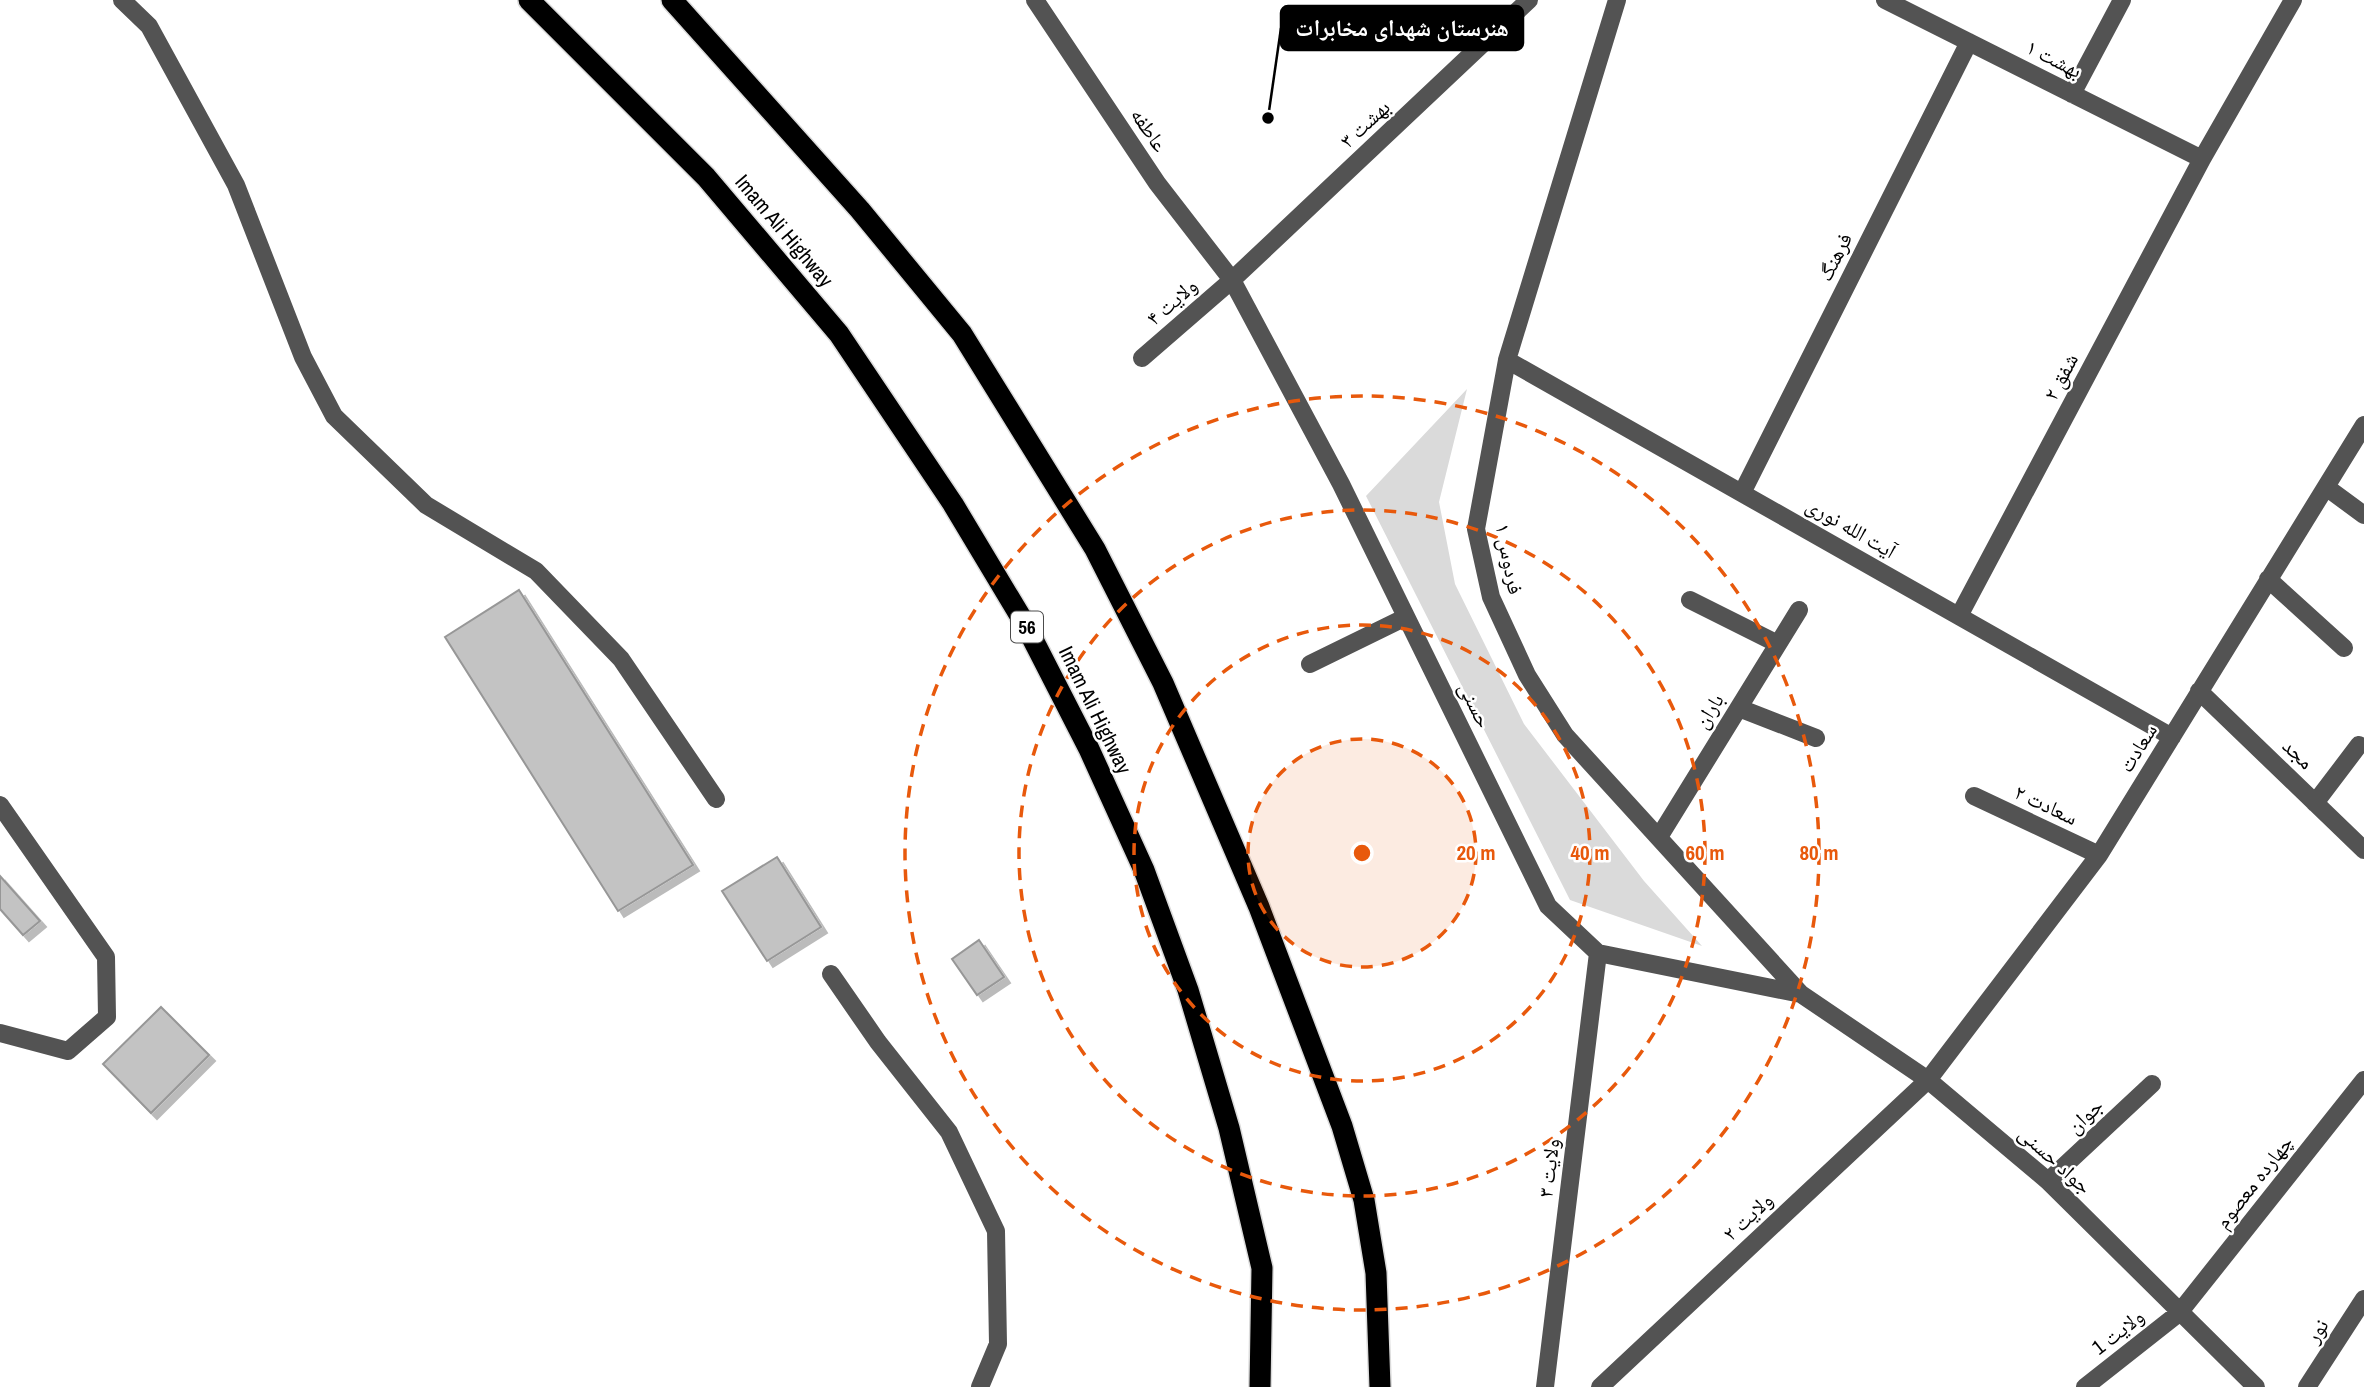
<svg xmlns="http://www.w3.org/2000/svg" width="2364" height="1387" font-family="'Archivo Narrow','Noto Naskh Arabic',sans-serif">
<style>
.green{fill:#dadada}
.building{fill:#c3c3c3;stroke:#979797;stroke-width:2;filter:url(#shadow)}
.lines{fill:none;stroke-linecap:round;stroke-linejoin:round}
.highway-casing{stroke:#dbdbdb;stroke-width:24}
.minor{stroke:#535353;stroke-width:18}
.highway{stroke:#000;stroke-width:21}
.ring{fill:none;stroke:#e8590c;stroke-width:3.5;stroke-dasharray:12 9}
.labels{text-anchor:middle;stroke-width:5;stroke-linejoin:round;paint-order:stroke}
.shield{fill:#fff;stroke:#4c4c4c;stroke-width:2}
.shield-label{font-size:19px;font-weight:bold;fill:#000}
.street-label{font-size:21px;fill:#000;stroke:#fff}
.centre{fill:#e8590c;stroke:#fff;stroke-width:3.5}
.ring-label{font-size:21px;text-anchor:middle;font-weight:bold;fill:#e8590c;stroke:#fff;stroke-width:5;stroke-linejoin:round;paint-order:stroke}
.leader{fill:none;stroke:#000;stroke-width:2.5}
.callout-dot{fill:#000;stroke:#fff;stroke-width:2.5}
.callout{fill:#000;stroke:#000;stroke-width:2.5}
.callout-label{font-size:23px;text-anchor:middle;font-weight:bold;fill:#fff}
</style>
<defs>
<filter id="shadow"><feDropShadow dx="6" dy="6" stdDeviation="0" flood-color="#0004"/></filter>
</defs>
<rect width="100%" height="100%" fill="#fff"/>
<path class="green" d="M1467,389L1439,502L1455,584L1524,724L1644,881L1702,946L1570,900L1366,496Z"/>
<path class="building" d="M519,590L693,865L618,911L445,637Z
M777,857L821,927L767,961L722,891Z
M0,876L40,921L23,935L0,909Z
M979,940L1004,977L977,995L952,959Z
M161,1007L209,1055L151,1113L103,1064Z"/>
<g class="lines">
<defs>
<path id="highway" d="M529,0L706,177L839,334L953,504L1025,624L1089,749L1144,870L1188,990L1229,1128L1262,1268L1260,1387
M672,0L860,210L962,334L1095,549L1163,683L1259,907L1342,1126L1364,1200L1376,1273L1380,1387"/>
</defs>
<use href="#highway" class="highway-casing"/>
<path class="minor" d="M122,0L149,26L236,185L303,357L334,416L426,505L536,571L621,659L716,799
M1035,0L1157,183L1232,280L1341,484L1548,906L1598,953L1801,994
M1617,0L1507,360L1476,529L1491,597L1527,675L1565,735L1801,994L1928,1080L2048,1181L2256,1387
M1885,0L2202,159
M2072,94L2122,0
M1142,358L1232,280L1529,0
M1507,360L2172,737
M2326,487L2364,515
M1742,493L1969,42
M2268,579L2344,648
M1690,600L1778,644
M1959,616L2202,159L2293,0
M1310,664L1406,617
M2199,691L2364,850
M1739,708L1816,738
M1974,796L2099,855
M2315,803L2359,745
M0,805L106,957L107,1017L68,1051L0,1033
M1659,837L1799,610
M831,974L878,1042L949,1132L996,1231L998,1344L980,1387
M2048,1181L2152,1084
M1545,1387L1598,953
M1600,1387L1928,1080L2099,855L2364,425
M2085,1387L2179,1313L2364,1080
M2307,1387L2364,1299"/>
<use href="#highway" class="highway"/>
</g>
<circle cx="1362" cy="853" r="114" fill="#e8590c" fill-opacity=".12"/>
<g class="ring">
<circle cx="1362" cy="853" r="114"/>
<circle cx="1362" cy="853" r="228"/>
<circle cx="1362" cy="853" r="343"/>
<circle cx="1362" cy="853" r="457"/>
</g>
<g class="labels">
<rect class="shield" x="1011" y="611.5" width="32" height="31" rx="5"/>
<g class="shield-label">
<text x="1027" y="634">56</text>
</g>
<g class="street-label">
<text transform="translate(2054 59) rotate(27)" y="7">بهشت ۱</text>
<text transform="translate(1365 124) rotate(-43)" y="7">بهشت ۳</text>
<text transform="translate(1149 130) rotate(56)" y="7">عاطفه</text>
<text transform="translate(784 231) rotate(50)" y="7">Imam Ali Highway</text>
<text transform="translate(1835 257) rotate(-63)" y="7">فرهنگ</text>
<text transform="translate(1172 302) rotate(-41)" y="7">ولایت ۴</text>
<text transform="translate(2061 377) rotate(-62)" y="7">شفق ۲</text>
<text transform="translate(1851 528) rotate(30)" y="7">آیت الله نوری</text>
<text transform="translate(1509 559) rotate(79)" y="7">فردوس ۱</text>
<text transform="translate(1475 705) rotate(64)" y="7">حسنی</text>
<text transform="translate(1095 710) rotate(64)" y="7">Imam Ali Highway</text>
<text transform="translate(1709 711) rotate(-58)" y="7">باران</text>
<text transform="translate(2138 748) rotate(-58)" y="7">سعادت</text>
<text transform="translate(2298 754) rotate(44)" y="7">مجد</text>
<text transform="translate(2046 805) rotate(25)" y="7">سعادت ۲</text>
<text transform="translate(2085 1116) rotate(-43)" y="7">جوان</text>
<text transform="translate(2055 1160) rotate(42)" y="7">جواد حسنی</text>
<text transform="translate(1549 1168) rotate(-83)" y="7">ولایت ۳</text>
<text transform="translate(2254 1182) rotate(-52)" y="7">چهارده معصوم</text>
<text transform="translate(1748 1217) rotate(-43)" y="7">ولایت ۲</text>
<text transform="translate(2317 1331) rotate(-57)" y="7">نور</text>
<text transform="translate(2118 1332) rotate(-38)" y="7">ولایت 1</text>
</g>
</g>
<circle cx="1362" cy="853" r="10" class="centre"/>
<g class="ring-label">
<text x="1476" y="860">20 m</text>
<text x="1590" y="860">40 m</text>
<text x="1705" y="860">60 m</text>
<text x="1819" y="860">80 m</text>
</g>
<path class="leader" d="M1268 118L1281 28"/>
<circle class="callout-dot" cx="1268" cy="118" r="7"/>
<rect class="callout" x="1281" y="6" width="242" height="44" rx="7"/>
<g class="callout-label">
<text x="1402" y="36">هنرستان شهدای مخابرات</text>
</g>
</svg>
